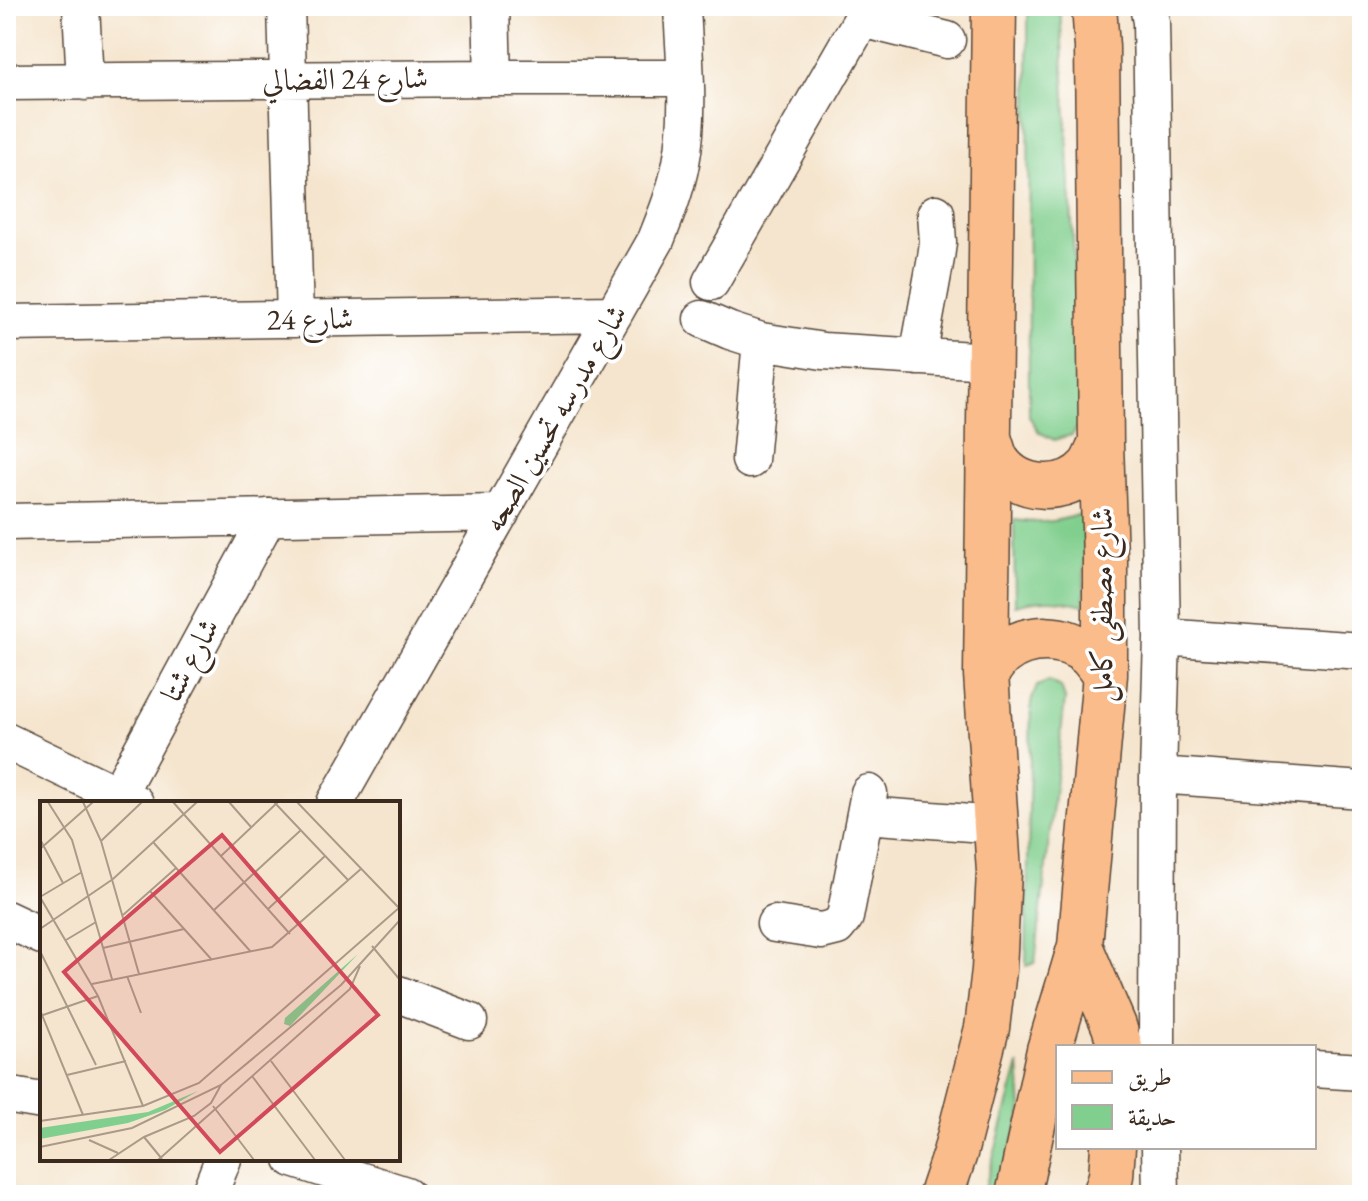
<svg xmlns="http://www.w3.org/2000/svg" width="1368" height="1201" font-family="'EB Garamond',Amiri,serif">
<style>
.green{fill:#81cf8e;stroke:#5e7c56;stroke-width:2}
.lines{fill:none;stroke-linecap:round;stroke-linejoin:round}
.minor-casing{stroke:#574638;stroke-width:39}
.major-casing{stroke:#574638;stroke-width:47}
.minor{stroke:#fff;stroke-width:36}
.major{stroke:#fabc8b;stroke-width:44}
.labels{text-anchor:middle;stroke-width:7;stroke-linejoin:round;paint-order:stroke}
.street-label{font-size:30px;fill:#3b2a1e;stroke:#fff}
.inset-road{fill:none;stroke:#ab9a88;stroke-width:2}
.view{fill:#d1495b;fill-opacity:0.15;stroke:#d1495b;stroke-width:4}
.inset-edge{fill:none;stroke:#3b2a1e;stroke-width:4}
</style>
<rect width="100%" height="100%" fill="#fff"/>
<filter id="ink" filterUnits="userSpaceOnUse"><feTurbulence type="fractalNoise" baseFrequency=".0125" numOctaves="2"/><feDisplacementMap in="SourceGraphic" scale="16" xChannelSelector="R" yChannelSelector="G"/><feConvolveMatrix kernelMatrix="1 2 1 2 8 2 1 2 1" color-interpolation-filters="sRGB"/></filter>
<filter id="wash" filterUnits="userSpaceOnUse"><feTurbulence type="fractalNoise" baseFrequency=".006" numOctaves="4" result="noise"/><feDisplacementMap in="SourceGraphic" scale="32" xChannelSelector="R" yChannelSelector="G"/><feGaussianBlur stdDeviation="1.8" result="paint"/><feColorMatrix in="noise" values="0 0 0 0 0 0 0 0 0 0 0 0 0 0 0 0 0 1.4 0 .05"/><feComposite in="paint" operator="in"/></filter>
<g filter="url(#wash)">
<rect width="100%" height="100%" fill="#f5e5ce"/>
<path class="green" d="M1028,6H1060L1083,420L1072,435L1054,440L1039,432L1029,416Z
M1084,513V605C1057,599 1043,598 1015,605L1014,520C1042,524 1057,522 1084,513Z
M1049,681L1061,687L1065,699L1035,963L1026,966L1031,702L1037,686Z
M1019,1064L1022,1111L998,1195H983Z"/>
</g>
<g filter="url(#ink)">
<g class="lines">
<defs>
<path id="minor" d="M81,6L85,82
M286,6L295,319
M491,6L493,78
M1148,6L1151,22L1162,637L1158,775L1157,1047
M862,19L947,40
M6,82L493,78H684
M711,282L862,19L866,6
M702,319L730,331L761,341L823,351L990,361
M6,323L614,314
M918,357L936,258L938,242L936,213
M750,460L761,341
M6,522L501,513
M1162,637L1362,651
M6,741L135,803
M1158,775L1362,790
M113,803L268,517
M335,803L656,240C666,215 676,190 681,163C691,112 684,57 682,6
M865,815L997,825
M6,919L42,936
M775,924L821,931L837,927L845,917L869,793
M398,994L469,1021
M1314,1069L1362,1072
M6,1095L42,1101
M1160,1147L1161,1195
M293,1159L406,1195
M209,1195L223,1159"/>
<path id="major" d="M989,438C992,446 994,456 998,462C1019,492 1066,494 1089,467C1094,461 1097,451 1101,444
M986,674C991,667 996,659 1002,654C1027,634 1065,634 1089,655C1095,661 1100,669 1105,675
M1080,946L1114,1026L1120,1047
M941,1195L955,1153L987,1028L994,970L999,872L986,674L994,6
M1018,1195L1049,1050L1080,946L1105,675V557L1101,444L1097,47L1094,6
M1105,1195L1111,1176L1113,1147"/>
</defs>
<use href="#minor" class="minor-casing"/>
<use href="#major" class="major-casing"/>
<use href="#minor" class="minor"/>
<use href="#major" class="major"/>
</g>
</g>
<g class="labels">
<g class="street-label">
<text transform="translate(345 79) rotate(-1)" y="10">شارع 24 الفضالي</text>
<text transform="translate(310 319) rotate(-1)" y="10">شارع 24</text>
<text transform="translate(555 418) rotate(-60)" y="10">شارع مدرسه تحسين الصحه</text>
<text transform="translate(1102 605) rotate(-90)" y="10">شارع مصطفى كامل</text>
<text transform="translate(190 660) rotate(-62)" y="10">شارع شتا</text>
</g>
</g>
<g transform="translate(40 801)">
<rect width="360" height="360" fill="#f5e5ce"/>
<path d="M318,153L250,225L244,223L245,217ZM158,290L125,309L88,322L0,338V327L108,311Z" fill="#81cf8e"/>
<path class="inset-road" d="M8,1L32,39L72,178M43,1L61,40L99,173M133,1L250,133M189,1L211,26M234,1L308,79M257,1L359,107M0,38L23,82M61,40L102,1M113,41L211,151M0,48L53,1M181,55L238,1M42,71L0,96L58,195L103,305M110,90L172,159M228,108L285,55M174,109L261,29M83,114L136,67M0,128L73,78L157,1M26,139L56,121M332,145L360,179M63,147L144,128M0,150L56,264M87,175L101,212M52,183L232,146L322,67M0,209L43,314M3,214L58,195M231,260L305,359M27,274L86,260M212,275L275,359M173,305L214,359M0,320L103,305L159,282L360,106M104,336L122,358M49,339L78,352M0,346L92,327L181,284L301,184L360,119M69,359L104,336L154,315L171,302L181,284M118,359L310,188L320,165"/>
<path class="view" d="M182,34L338,214L180,351L24,171Z"/>
<rect width="360" height="360" class="inset-edge"/>
</g>
<rect width="1368" height="1201" fill="none" stroke="#fff" stroke-width="32"/>
<rect x="1056" y="1045" width="260" height="104" fill="#ffffff" stroke="#b1aaa5" stroke-width="2"/>
<rect x="1072" y="1071" width="40" height="12" fill="#fabc8b" stroke="#b1aaa5" stroke-width="2"/>
<text x="1128" y="1085" font-size="24" fill="#3b2a1e">طريق</text>
<rect x="1072" y="1105" width="40" height="24" fill="#81cf8e" stroke="#b1aaa5" stroke-width="2"/>
<text x="1128" y="1125" font-size="24" fill="#3b2a1e">حديقة</text>
</svg>
